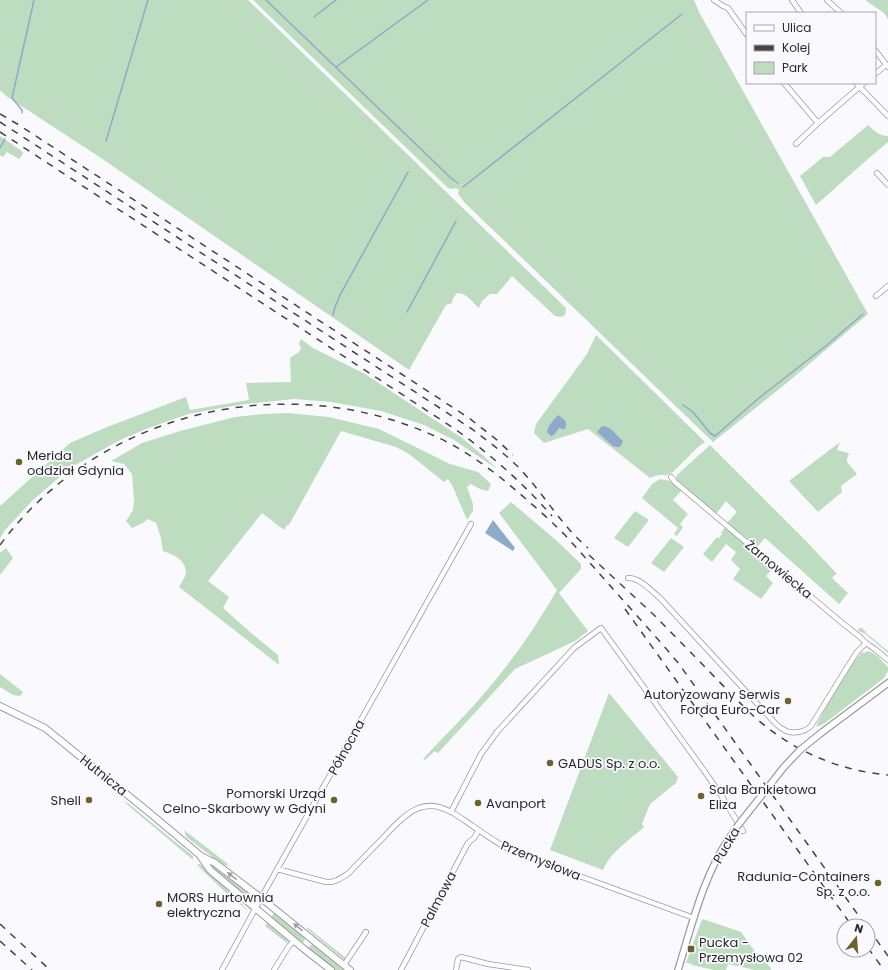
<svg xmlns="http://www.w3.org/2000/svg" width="888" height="970" font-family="Poppins,sans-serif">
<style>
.green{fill:#bedcc0}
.water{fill:#8daaca}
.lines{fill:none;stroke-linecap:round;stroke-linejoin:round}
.stream{stroke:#8daaca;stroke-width:1.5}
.minor-casing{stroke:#9a9aa3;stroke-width:6}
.tertiary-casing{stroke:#9a9aa3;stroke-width:8}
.secondary-casing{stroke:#9a9aa3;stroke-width:8}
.minor{stroke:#fff;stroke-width:4.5}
.tertiary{stroke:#fff;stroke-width:5.5}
.secondary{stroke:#fff;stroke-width:6}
.rail{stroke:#444448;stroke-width:1.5;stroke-dasharray:7 7;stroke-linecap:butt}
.tertiary-bridge-casing{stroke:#9a9aa3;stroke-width:8;stroke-linecap:butt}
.tertiary-bridge{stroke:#fff;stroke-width:5.5}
.oneway{fill:#9f9fa1}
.poi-dot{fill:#6f612f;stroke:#fafafe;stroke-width:1.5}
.labels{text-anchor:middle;stroke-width:3.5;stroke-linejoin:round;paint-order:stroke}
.poi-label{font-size:13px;fill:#2a2a2e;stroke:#fafafe;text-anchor:start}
.street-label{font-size:13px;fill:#2a2a2e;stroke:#fafafe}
</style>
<rect width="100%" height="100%" fill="#fafafe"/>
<path class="green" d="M0,0H248L566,308L565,315L561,317L555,316L512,276L497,294H490L482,301L479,308C472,302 467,293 457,293L453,298L452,303L446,305L409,370L101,158L6,96L0,90Z
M253,0H694L700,14L868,314L788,382L713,442L465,203L458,194L459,190L456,188L453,189L448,188Z
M865,0H888V19L884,13Z
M868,125C874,131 880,136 888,136V142L869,158L816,205L800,176L823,157H830Z
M0,136L23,152V154L19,159L7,152L3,157L0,155Z
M596,335L705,442L698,447L673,472L667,475H658L650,478L588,429L544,443L534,433L536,424L587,354Z
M301,339L313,348L365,374L462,438L486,458L497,469L454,440L424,425L381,411L331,402L294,399L238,405L188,414L146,429L118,441L70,468L32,501L5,530L0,538V506L70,443L107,427L186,397L190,410L249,400L246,383L291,382L290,358L299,352L301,348L299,343Z
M288,413L329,417L379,429L450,464L478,472L491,484L488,491L480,489L471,484L467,487L473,504V511L467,520L453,487L448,479L444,482L409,454L396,447L341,431L289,525H287L284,530L262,513L208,581L229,597L223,608L250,632L278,655L279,665L179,587C181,583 186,576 186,572C185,559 174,555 163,551L161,538L156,523L148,519L143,523L132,528L126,521L133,510L134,500L132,474L124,464L111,461L142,443L180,431L235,417L263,414Z
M840,442L837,450L849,453L847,459V462L857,474L841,486L842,492L818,512L789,481Z
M710,445L807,542L838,575L836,574L832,578L848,593L839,604L765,538L757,547L727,523L737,512L726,501L716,514L680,484L676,479L677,475Z
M660,479L671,481L682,490L673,500L688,514L680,524L683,527L677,536L674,534L678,528L642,498L652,484Z
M511,502L557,541L581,564V569L559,593L588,631L575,641L515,669L438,753L435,751L425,760L423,759C449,731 477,704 501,673C522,647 540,619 557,590L499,513Z
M635,511L649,520L628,547L614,538Z
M726,526L774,567L766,576L773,583L761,599L733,579L740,569L731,560L736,552L726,544L712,562L703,554L717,537L719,538L722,534L721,533Z
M671,538L684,547L664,572L651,563Z
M6,548L13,558L0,575V553Z
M859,628H862L866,632V633L888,651V653L864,633L858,631Z
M868,651C876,653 882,661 888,667V671L884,678L825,723L819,726H816L832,696L853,663L862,652L864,653Z
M0,674L23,692L20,696L13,695L0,687Z
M609,693L678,777L676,783L650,804L642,824L644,827L636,834L633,836C622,846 608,856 603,870L550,850Z
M123,801L129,804L174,841L182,847L193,856V860Z
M184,830L228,864L227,866L219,862L189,839L186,836Z
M204,858L255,897V900L253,901L251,900L217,872L203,859Z
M200,864L245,907L248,911L224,891L197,865Z
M275,912L305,937V939L304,942H301L271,917Z
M703,919L741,932L753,949L771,968V970H755L728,964L726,970H714L692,965V964L686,963L701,922Z
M267,923L288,941L287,943L265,926Z
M307,927L346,958L345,960L307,929Z
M312,944L314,945L344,970H335L309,948V947Z"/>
<path class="water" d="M558,415C564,419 568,421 565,429H562L559,428L554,435L551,436L547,432C548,425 554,420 558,415Z
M602,426C610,425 617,436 623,441L620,447H616L613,446L597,432Z
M493,520L515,548L513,551L485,533Z"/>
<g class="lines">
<path class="stream" d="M266,0L452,179L458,183
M314,17L336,0
M336,67L428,0
M22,113V110L12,98L34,0
M106,141L148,0
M0,148L5,139
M463,187L619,64L682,14
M407,312L456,221
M333,315L335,307L340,295L408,172
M683,405L693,412L710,433L715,436L759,398L827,345L863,314"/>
<defs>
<path id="minor" d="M714,0L723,6L728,8L747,35
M792,0L801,13
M827,0L841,13
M875,50L888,67
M875,74L886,65
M784,83L818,123
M856,83L888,116
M796,144L818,123L864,83
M877,173L888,185
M876,296L888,286
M671,477L675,482L841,622L860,637L866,643L876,650L888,660
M628,578C641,578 651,591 660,598L775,723C778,726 782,729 786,731C794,734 805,732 811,726L848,666L857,652L866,643
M451,812L481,754L497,732L574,648L601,628L705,772L721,795L743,831
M277,869L326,882C335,883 341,878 349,873C359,862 370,851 381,840C401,819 420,794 451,812C456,814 460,818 464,820C480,831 496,843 514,852L694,918
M344,965L366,932
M222,970L261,898L471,524
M274,970L289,946L294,941
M401,970L468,843L474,838L479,830
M456,970L458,959L461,957L488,964L528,970"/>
<path id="tertiary" d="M821,733L888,683
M678,970C692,925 703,876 730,837"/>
<path id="secondary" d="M0,706L45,728L151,814L201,856L215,863L261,898L350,970
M201,857L210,870L304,949L331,970"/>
</defs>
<use href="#minor" class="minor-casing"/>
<use href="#tertiary" class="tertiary-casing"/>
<use href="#secondary" class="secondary-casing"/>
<use href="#minor" class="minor"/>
<use href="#tertiary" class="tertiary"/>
<use href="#secondary" class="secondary"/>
<path class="rail" d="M0,114L19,125L469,418L497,440L513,455
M0,122L472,429C489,442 507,455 522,471C545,496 562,526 588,548
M0,132L452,427C489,453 522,482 552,516
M0,545C100,410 288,367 439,438C472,454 500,476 527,500C540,511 553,523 565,535L663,645L679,664L866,926
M589,555L653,614L746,709C785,747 833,770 888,775
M625,609L852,926
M0,924L50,970
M868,928L888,956
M0,941L32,970
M868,948L884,970"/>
<defs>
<path id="tertiary-bridge" d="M730,837L739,824L784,767L800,750L821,733"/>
</defs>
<use href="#tertiary-bridge" class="tertiary-bridge-casing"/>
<use href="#tertiary-bridge" class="tertiary-bridge"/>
</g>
<defs><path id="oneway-solid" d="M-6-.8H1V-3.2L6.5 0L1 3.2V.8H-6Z"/></defs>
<g class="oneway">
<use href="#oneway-solid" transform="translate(232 876) rotate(-143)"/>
<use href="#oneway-solid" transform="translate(298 927) rotate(-141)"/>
</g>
<g class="poi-dot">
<circle cx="19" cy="462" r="4"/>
<circle cx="788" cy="701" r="4"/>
<circle cx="550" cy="763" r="4"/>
<circle cx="701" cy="796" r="4"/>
<circle cx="89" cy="800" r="4"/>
<circle cx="334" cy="800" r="4"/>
<circle cx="478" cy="803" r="4"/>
<circle cx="878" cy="883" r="4"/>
<circle cx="159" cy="904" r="4"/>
<rect x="687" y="945" width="8" height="8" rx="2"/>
</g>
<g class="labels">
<g class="poi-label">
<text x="27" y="460">Merida<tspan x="27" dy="15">oddział Gdynia</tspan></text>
<text x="780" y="699" text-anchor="end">Autoryzowany Serwis<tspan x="780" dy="15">Forda Euro-Car</tspan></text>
<text x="558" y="768">GADUS Sp. z o.o.</text>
<text x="709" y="794">Sala Bankietowa<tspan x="709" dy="15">Eliza</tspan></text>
<text x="326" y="798" text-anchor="end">Pomorski Urząd<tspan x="326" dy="15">Celno-Skarbowy w Gdyni</tspan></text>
<text x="81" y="805" text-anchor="end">Shell</text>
<text x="486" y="808">Avanport</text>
<text x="870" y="881" text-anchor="end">Radunia-Containers<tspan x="870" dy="15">Sp. z o.o.</tspan></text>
<text x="167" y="902">MORS Hurtownia<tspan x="167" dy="15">elektryczna</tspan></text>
<text x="699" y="947">Pucka -<tspan x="699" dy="15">Przemysłowa 02</tspan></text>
</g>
<g class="street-label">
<text transform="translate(779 569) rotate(40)" y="5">Żarnowiecka</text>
<text transform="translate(346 747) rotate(-61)" y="5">Północna</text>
<text transform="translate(104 775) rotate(39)" y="5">Hutnicza</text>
<text transform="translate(726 845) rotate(-59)" y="5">Pucka</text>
<text transform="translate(541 860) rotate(22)" y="5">Przemysłowa</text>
<text transform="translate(438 899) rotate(-62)" y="5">Palmowa</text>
</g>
</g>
<rect x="746" y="12" width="130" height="72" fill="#fafafe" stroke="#a7a7ab"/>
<rect x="754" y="25" width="20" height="6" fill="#ffffff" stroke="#a7a7ab"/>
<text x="782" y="32" font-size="12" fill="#2a2a2e">Ulica</text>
<rect x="754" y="45" width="20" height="6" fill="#444448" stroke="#a7a7ab"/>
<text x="782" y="52" font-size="12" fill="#2a2a2e">Kolej</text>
<rect x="754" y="62" width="20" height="12" fill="#bedcc0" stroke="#a7a7ab"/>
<text x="782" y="72" font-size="12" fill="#2a2a2e">Park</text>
<g transform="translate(856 938) rotate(17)"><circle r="19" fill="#fafafe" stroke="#a7a7ab"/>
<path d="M0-3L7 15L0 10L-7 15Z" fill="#6f612f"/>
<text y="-6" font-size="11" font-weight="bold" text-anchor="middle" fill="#2a2a2e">N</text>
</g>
</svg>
